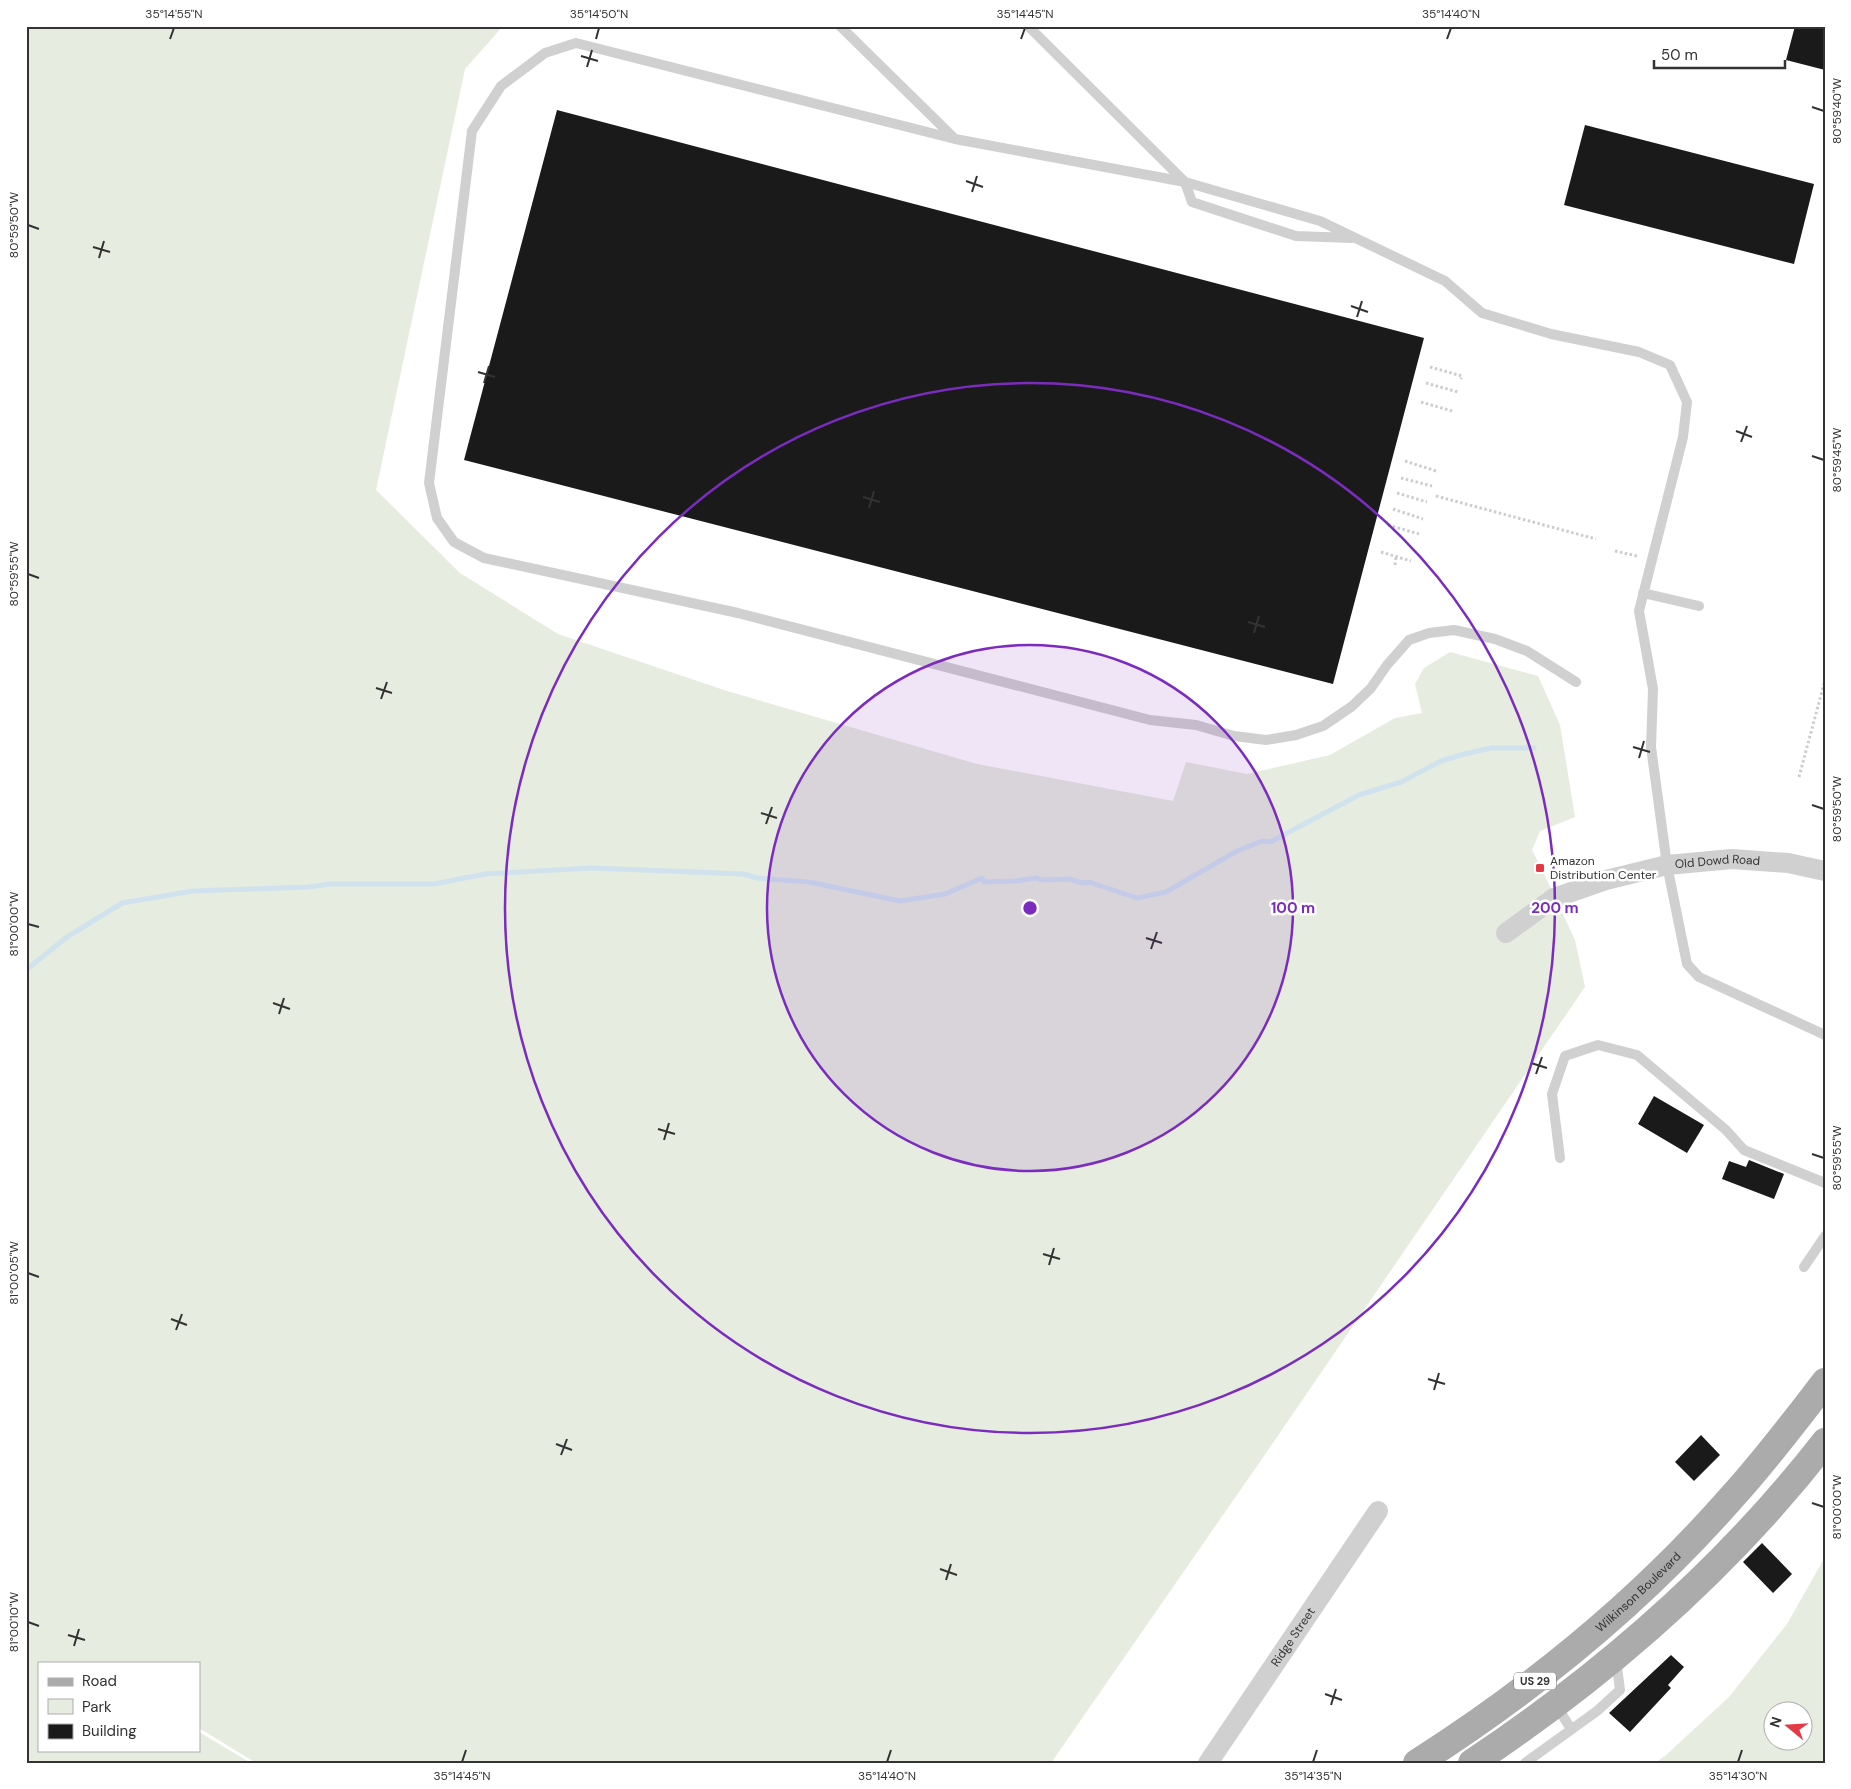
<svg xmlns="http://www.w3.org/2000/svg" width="1851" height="1789" font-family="'DM Sans',sans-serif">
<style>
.green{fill:#e6ecdf;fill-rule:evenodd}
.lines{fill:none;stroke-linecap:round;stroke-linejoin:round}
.stream{stroke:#cfe2ee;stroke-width:5}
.building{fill:#1a1a1a}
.path{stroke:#cdcdcd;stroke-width:3;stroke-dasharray:2.5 2.5;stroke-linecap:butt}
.lane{stroke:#d0d0d0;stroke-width:10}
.street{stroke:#d0d0d0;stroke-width:20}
.primary{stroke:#ababab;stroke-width:28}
.ticks{fill:none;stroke:#333;stroke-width:2}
.ring{fill:none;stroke:#7b2cbf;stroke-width:2.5}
.poi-dot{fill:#e63946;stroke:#fff;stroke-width:2}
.labels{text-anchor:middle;stroke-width:5;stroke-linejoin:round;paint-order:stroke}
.shield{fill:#fff;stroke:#707070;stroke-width:1}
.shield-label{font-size:11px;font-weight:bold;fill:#333}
.poi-label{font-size:12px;fill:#333;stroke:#fff;text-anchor:start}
.street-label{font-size:12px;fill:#333;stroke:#fff}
.centre{fill:#7b2cbf;stroke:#fff;stroke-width:2.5}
.ring-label{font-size:15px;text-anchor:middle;font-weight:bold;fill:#7b2cbf;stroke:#fff;stroke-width:5;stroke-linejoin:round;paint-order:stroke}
.neatline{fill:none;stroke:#333;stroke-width:2}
.ticks-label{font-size:12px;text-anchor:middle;fill:#333}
</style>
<rect width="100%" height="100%" fill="#fff"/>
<path class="green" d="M26,26H503L465,69L376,490L460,573L558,634L727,691L977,764L1173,801L1186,762L1247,774L1330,755L1395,718L1422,713L1415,684L1424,668L1450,652L1538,676L1560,725L1575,817L1540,831L1532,850L1547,880L1575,940L1585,987L1266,1453L1051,1763H256L199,1728V1663H39V1750H199V1732L251,1763H26Z
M1825,1557V1763H1655L1666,1755L1729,1697L1787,1624ZM1774,1712H1804V1742H1774Z"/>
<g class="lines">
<path class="stream" d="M26,970L67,937L122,903L193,891L309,887L330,884H434L485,874L591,868L744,874L757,878L809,882L900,901L945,894L982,878L984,882L1015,881L1036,878L1042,880L1069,879L1082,883L1089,882L1137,898L1166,892L1237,851L1262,841L1270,842L1359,795L1401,782L1441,761L1464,754L1491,748H1534"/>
</g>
<path class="building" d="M1795,26H1825V70L1786,60Z
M557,110L1424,338L1333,684L464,460Z
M1585,125L1814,184L1794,264L1564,205Z
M1654,1096L1704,1125L1687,1153L1638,1124Z
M1749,1160L1784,1174L1774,1199L1722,1179L1729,1161L1746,1167Z
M1701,1435L1720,1455L1694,1481L1675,1462Z
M1762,1543L1792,1574L1773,1593L1743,1562Z
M1671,1655L1684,1667L1668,1685L1671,1688L1630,1732L1609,1713Z"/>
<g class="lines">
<path class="path" d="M1430,367L1462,376L1461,379
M1426,383L1458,392
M1421,402L1452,411
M1405,461L1436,471
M1401,478L1432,486
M1397,493L1427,502
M1436,496L1596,539
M1393,509L1423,519
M1388,525L1419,534
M1615,551L1637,556
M1381,552L1411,561
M1395,565L1396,557
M1799,777L1825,680"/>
<path class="lane" d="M840,26L953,137
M1028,26L1185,182L1192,202L1296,236L1351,238
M1643,593L1699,606
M1576,682L1527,651L1495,639L1454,630L1429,633L1409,640L1387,665L1371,688L1351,707L1323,726L1296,735L1266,740L1234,736L1196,725L1150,720L738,613L484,558L454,542L437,518L429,483L472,131L501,86L545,53L576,43L955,139L1185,182L1320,221L1445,281L1482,313L1551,334L1639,352L1670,365L1687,402L1683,437L1639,611L1653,689L1651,747L1667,865L1687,964L1699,977L1825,1035
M1560,1158L1552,1094L1565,1056L1598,1045L1637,1055L1726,1130L1744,1150L1825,1183
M1804,1267L1825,1236
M1556,1705L1571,1729
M1525,1763L1597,1711L1620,1690L1616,1659"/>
<g class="street">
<path id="s1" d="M1506,933L1554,898L1606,880L1667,865L1732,859L1788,863L1825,871"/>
<path id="s2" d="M1208,1763L1378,1511"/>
</g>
<g class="primary">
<path id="s3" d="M1417,1763C1533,1689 1641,1601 1732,1497C1765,1461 1795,1421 1825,1382"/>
<path d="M1472,1763C1604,1675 1727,1568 1825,1442"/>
</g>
</g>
<path class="ticks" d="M170,39L174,28M596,39L599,28M1021,39L1025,28M1447,39L1451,28M581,56L598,61M587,67L592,50M1812,107L1824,111M966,181L983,187M972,192L977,176M28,225L39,229M93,247L110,252M99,258L104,241M1351,306L1368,312M1357,317L1362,301M478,372L495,377M484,383L489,366M1736,431L1752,437M1741,442L1747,426M1812,456L1824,460M863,497L880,502M869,508L874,491M28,574L39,578M1248,622L1265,627M1254,633L1259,616M376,688L392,693M381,699L387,682M1633,747L1650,752M1639,758L1644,741M1812,805L1824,809M761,813L777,818M766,824L772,807M28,924L39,927M1146,938L1162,943M1151,949L1157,932M273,1003L290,1009M279,1014L284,998M1531,1063L1547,1068M1536,1074L1542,1057M658,1129L675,1134M664,1140L669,1123M1812,1154L1824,1158M1043,1254L1060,1259M1049,1265L1054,1248M28,1273L39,1277M171,1319L187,1325M176,1330L182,1314M1428,1379L1445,1384M1434,1390L1439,1373M556,1444L572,1450M561,1455L567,1439M1812,1503L1824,1507M940,1569L957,1575M946,1580L951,1564M28,1622L39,1626M68,1635L85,1640M74,1646L79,1629M1325,1694L1342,1700M1331,1705L1336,1689M462,1762L466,1750M887,1762L891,1750M1313,1762L1317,1750M1738,1762L1742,1750"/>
<circle cx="1030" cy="908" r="263" fill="#7b2cbf" fill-opacity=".12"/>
<g class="ring">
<circle cx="1030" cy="908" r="263"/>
<circle cx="1030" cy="908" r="525"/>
</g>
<rect class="poi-dot" x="1535" y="863" width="10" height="10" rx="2.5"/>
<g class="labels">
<rect class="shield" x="1514" y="1672.5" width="42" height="17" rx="4"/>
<g class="shield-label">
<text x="1535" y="1685">US 29</text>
</g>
<g class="poi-label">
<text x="1550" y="865">Amazon<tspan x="1550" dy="14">Distribution Center</tspan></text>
</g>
<g class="street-label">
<text dy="4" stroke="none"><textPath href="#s1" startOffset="228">Old Dowd Road</textPath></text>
<text dy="4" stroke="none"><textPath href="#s3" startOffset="280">Wilkinson Boulevard</textPath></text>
<text dy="4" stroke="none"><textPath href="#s2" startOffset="152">Ridge Street</textPath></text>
</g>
</g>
<circle cx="1030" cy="908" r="8" class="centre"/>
<g class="ring-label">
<text x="1293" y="913">100 m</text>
<text x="1555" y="913">200 m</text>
</g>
<rect width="1851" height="1789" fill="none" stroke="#ffffff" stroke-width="55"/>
<rect x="38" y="1662" width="162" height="90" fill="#ffffff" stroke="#adadad"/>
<rect x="48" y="1678" width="25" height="8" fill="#ababab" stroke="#adadad"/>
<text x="82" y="1686" font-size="15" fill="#333333">Road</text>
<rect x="48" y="1699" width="25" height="15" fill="#e6ecdf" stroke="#adadad"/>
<text x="82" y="1712" font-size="15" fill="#333333">Park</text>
<rect x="48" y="1724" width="25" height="15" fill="#1a1a1a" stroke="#adadad"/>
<text x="82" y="1736" font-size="15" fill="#333333">Building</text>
<g transform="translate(1788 1726) rotate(288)"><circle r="24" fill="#ffffff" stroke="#adadad"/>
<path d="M0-4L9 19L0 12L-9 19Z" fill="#e63946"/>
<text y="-8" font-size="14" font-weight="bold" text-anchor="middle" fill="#333333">N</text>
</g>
<path d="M1654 60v8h131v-8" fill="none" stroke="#333333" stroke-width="2.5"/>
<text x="1661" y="60" font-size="15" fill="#333333" stroke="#ffffff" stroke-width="4" paint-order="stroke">50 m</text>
<rect x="28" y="28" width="1796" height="1734" class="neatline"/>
<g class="ticks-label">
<text x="174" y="18">35°14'55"N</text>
<text x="599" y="18">35°14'50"N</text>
<text x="1025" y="18">35°14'45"N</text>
<text x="1451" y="18">35°14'40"N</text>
<text transform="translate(1837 111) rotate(-90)" y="4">80°59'40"W</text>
<text transform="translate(14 225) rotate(-90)" y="4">80°59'50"W</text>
<text transform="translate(1837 460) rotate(-90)" y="4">80°59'45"W</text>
<text transform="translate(14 574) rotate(-90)" y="4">80°59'55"W</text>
<text transform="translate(1837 809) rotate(-90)" y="4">80°59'50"W</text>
<text transform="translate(14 924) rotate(-90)" y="4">81°00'00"W</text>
<text transform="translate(1837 1158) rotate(-90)" y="4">80°59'55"W</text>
<text transform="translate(14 1273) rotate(-90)" y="4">81°00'05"W</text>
<text transform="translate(1837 1507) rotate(-90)" y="4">81°00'00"W</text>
<text transform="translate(14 1622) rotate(-90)" y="4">81°00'10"W</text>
<text x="462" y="1780">35°14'45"N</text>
<text x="887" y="1780">35°14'40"N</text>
<text x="1313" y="1780">35°14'35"N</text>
<text x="1738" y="1780">35°14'30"N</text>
</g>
</svg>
